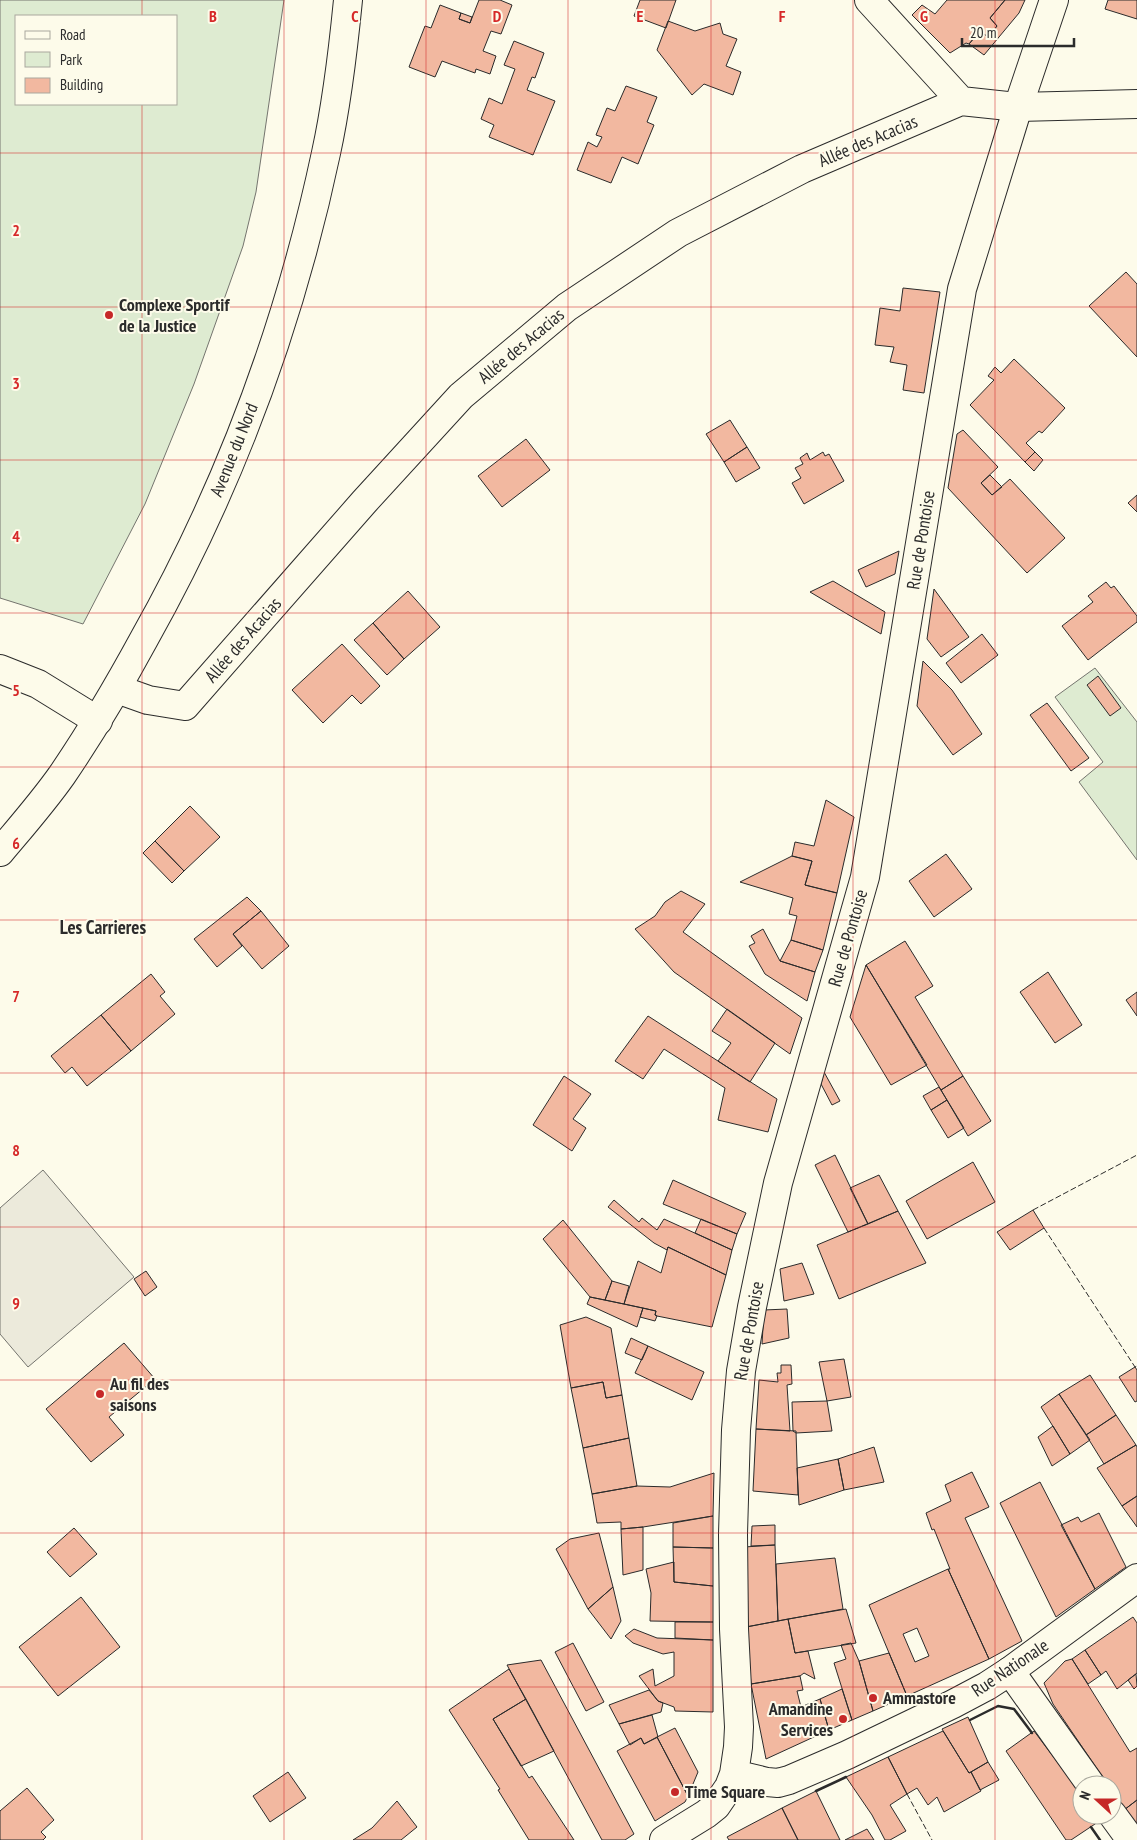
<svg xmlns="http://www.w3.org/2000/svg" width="1137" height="1840" font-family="'PT Sans Narrow',sans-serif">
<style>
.green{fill:#deebd1;stroke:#74746e;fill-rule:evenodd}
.parking{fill:#eceadb;stroke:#74746e}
.building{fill:#f2b8a0;stroke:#2b2b2b;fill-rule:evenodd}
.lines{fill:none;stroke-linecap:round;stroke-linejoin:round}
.minor-casing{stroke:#2b2b2b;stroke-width:30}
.tertiary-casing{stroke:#2b2b2b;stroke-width:30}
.minor{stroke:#fdfbea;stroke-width:28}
.tertiary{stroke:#fdfbea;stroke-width:28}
.fence{stroke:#2b2b2b;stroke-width:1;stroke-dasharray:6 2.5;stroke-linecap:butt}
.wall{stroke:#2b2b2b;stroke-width:2.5}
.grid{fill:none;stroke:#d62828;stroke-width:1;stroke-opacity:0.55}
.poi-dot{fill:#c62828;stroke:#fdfbea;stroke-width:2}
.labels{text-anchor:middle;stroke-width:4;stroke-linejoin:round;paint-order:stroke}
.street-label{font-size:18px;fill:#2b2b2b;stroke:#fdfbea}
.poi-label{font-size:18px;font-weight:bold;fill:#2b2b2b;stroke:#fdfbea;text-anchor:start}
.neighbourhood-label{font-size:19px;font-weight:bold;fill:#2b2b2b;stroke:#fdfbea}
.grid-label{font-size:16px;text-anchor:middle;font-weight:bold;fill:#d62828;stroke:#fdfbea;stroke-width:4;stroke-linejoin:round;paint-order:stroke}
</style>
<rect width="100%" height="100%" fill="#fdfbea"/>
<path class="green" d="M0,0H284L256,192L243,246L194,384L145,504L83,624L0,598ZM176,16V104H16V16Z
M1095,668L1137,722V860L1079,782L1103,762L1055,697Z"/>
<path class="parking" d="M43,1170L134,1277L28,1367L0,1334V1208Z"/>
<path class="building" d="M479,0H500L512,5L501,34L491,31L483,51L496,56L490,74L476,69L475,73L442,61L435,77L409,67L425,26L431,28L440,5L461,13L459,19L470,23Z
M640,0H676L666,28L634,16Z
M947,0H1005L990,18L997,26L988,37L980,31L969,44L966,43L950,53L912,15L922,5L935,14Z
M1005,0H1025L1019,13L984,55L969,44L980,31L988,37L997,26L990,18Z
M1108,0H1137V19L1105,9Z
M461,13L472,17L470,23L459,19Z
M668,21L695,31L720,23L723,34L737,39L726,66L741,72L733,95L704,84L692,95L657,50Z
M514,41L544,53L535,78L532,77L527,90L555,101L533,155L489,137L494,125L481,119L489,98L502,104L515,69L504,65Z
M626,86L657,97L647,122L654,125L638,164L622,157L611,183L577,170L588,142L597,147L602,137L596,135L607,108L615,111Z
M1126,272L1137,284V357L1089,306Z
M903,288L940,292L924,393L903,390L907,365L890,362L894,347L875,345L880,308L900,311Z
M1014,359L1065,408L1042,433L1039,431L1026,443L1035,452L1025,462L970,405L994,380L988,376L995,367L1001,373Z
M730,420L747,447L724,462L706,434Z
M963,430L998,467L981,483L992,495L1010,479L1065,538L1027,573L948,488L957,434Z
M526,439L550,470L502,507L478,476Z
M747,447L760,468L736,482L724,462Z
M823,452L825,456L829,454L844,481L804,504L792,483L801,478L795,468L803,464L800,458L807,453L810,460Z
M1035,452L1043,460L1034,471L1025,462Z
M990,475L1002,487L992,495L981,483Z
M1137,495V512L1128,503Z
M899,551L895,574L866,587L858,570Z
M833,581L885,612L881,634L810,592Z
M1106,582L1111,588L1114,586L1137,616V622L1088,660L1062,626L1093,602L1088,596Z
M934,589L969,637L941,657L927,639Z
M408,591L440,627L404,659L373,623Z
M373,623L404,659L387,675L354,640Z
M982,634L998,655L961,683L946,663Z
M342,644L380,686L361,704L352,695L323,723L292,690Z
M923,661L952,690L982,734L953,755L917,706Z
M1098,676L1121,708L1110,716L1087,685Z
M1047,703L1089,758L1071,771L1030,715Z
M826,800L854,817L837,893L805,885L812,861L792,856L795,842L814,846Z
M190,806L220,837L184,871L155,841Z
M155,841L184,871L172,883L143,853Z
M946,854L972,889L934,917L909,881Z
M792,856L812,861L805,885L837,893L823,950L791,940L797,916L789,914L793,898L740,882Z
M681,891L705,904L683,932L802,1018L790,1054L674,972L635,929L655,916L665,902Z
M247,897L261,911L233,934L242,946L217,967L194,939Z
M261,911L289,946L262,969L233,934Z
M763,929L780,961L815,972L807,1001L765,974L749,946L755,943L751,936Z
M791,940L823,950L815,972L780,961Z
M905,941L933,986L915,997L963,1076L941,1090L866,965Z
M866,965L927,1065L891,1085L850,1017Z
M1048,972L1082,1025L1055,1043L1020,992Z
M151,974L165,992L160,996L175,1014L131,1051L101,1015Z
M1137,992V1016L1126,1000Z
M727,1009L775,1043L750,1082L718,1061L731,1043L712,1031Z
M101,1015L131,1051L87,1086L72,1067L65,1073L51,1056Z
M648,1016L777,1099L768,1132L718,1120L725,1088L664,1049L643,1079L615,1061Z
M824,1072L840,1101L832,1105L821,1084Z
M564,1076L591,1094L573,1119L586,1128L572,1151L533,1125Z
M963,1076L991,1121L968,1136L941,1090Z
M939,1087L947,1100L931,1110L923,1096Z
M947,1100L964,1128L948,1138L931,1110Z
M835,1155L868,1224L848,1232L815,1165Z
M973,1162L995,1202L927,1239L906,1201Z
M879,1175L898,1211L868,1224L850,1188Z
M673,1180L746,1213L737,1234L663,1204Z
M614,1200L639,1222L642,1218L657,1230L664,1219L732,1250L726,1275L668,1247L667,1250L654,1243L608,1207Z
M1033,1210L1044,1228L1010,1250L997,1232Z
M898,1211L926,1263L839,1299L817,1245Z
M701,1219L737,1234L732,1250L695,1233Z
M563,1220L612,1281L605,1300L590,1297L543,1239Z
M668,1247L726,1275L712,1327L657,1316L655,1315L656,1311L624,1304L638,1261L661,1273Z
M802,1263L814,1294L784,1301L780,1269Z
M146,1271L157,1287L145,1296L134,1279Z
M612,1281L629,1286L624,1304L605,1300Z
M590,1297L643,1308L637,1327L587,1304Z
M643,1308L656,1311L655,1315L657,1316L655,1321L640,1317Z
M787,1309L789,1338L762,1344L764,1310Z
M586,1317L611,1328L622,1395L606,1398L603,1382L571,1388L560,1325Z
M631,1338L648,1346L642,1360L625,1353Z
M124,1343L155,1379L109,1417L124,1435L91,1462L46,1409Z
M648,1346L704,1372L692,1400L635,1373Z
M844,1359L851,1397L827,1401L819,1362Z
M781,1365H791L792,1384L787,1385L790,1431L756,1429L759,1380L778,1382L777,1373H781Z
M1135,1367L1137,1370V1401L1135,1402L1119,1377Z
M1090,1375L1116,1415L1086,1435L1059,1394Z
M603,1382L606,1398L622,1395L629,1438L583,1448L571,1388Z
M1059,1394L1090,1440L1070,1454L1041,1407Z
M827,1401L832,1431L796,1433L793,1431L792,1402Z
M1116,1415L1136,1445L1104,1464L1086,1435Z
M1053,1426L1070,1454L1052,1466L1038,1437Z
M756,1429L796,1431L798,1495L753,1491Z
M629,1438L637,1486L592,1494L583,1448Z
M1136,1445L1137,1447V1496L1122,1506L1097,1468Z
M874,1447L884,1482L844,1490L838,1459Z
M838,1459L844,1490L799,1505L797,1468Z
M972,1472L989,1507L965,1518L1022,1641L989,1659L948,1569H950L934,1529L932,1530L926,1513L951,1501L945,1485Z
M714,1473L713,1516L643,1527L621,1529V1522L597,1523L592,1494L637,1486L670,1487Z
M1040,1482L1095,1589L1056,1617L1000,1503Z
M1137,1496V1527L1122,1506Z
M1099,1513L1126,1567L1095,1589L1061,1525L1078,1517L1081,1522Z
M713,1516V1548L673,1547V1523Z
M775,1525V1545L751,1546L752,1526Z
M643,1527V1570L623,1575L621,1529Z
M74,1528L97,1554L70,1577L47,1552Z
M599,1533L613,1587L588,1609L556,1549L570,1539Z
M775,1545L778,1621L746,1627L744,1547Z
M673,1547L713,1548V1586L674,1582Z
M835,1558L843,1609L778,1621L776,1564Z
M674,1562V1582L713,1586V1622L650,1621L651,1593L646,1569Z
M948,1569L989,1659L907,1696L869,1605ZM917,1628L929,1656L915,1662L903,1634Z
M613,1587L621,1621L611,1639L588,1609Z
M81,1597L120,1647L58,1696L19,1647Z
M846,1609L856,1643L795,1653L788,1619Z
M1133,1617L1137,1623V1673L1117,1689L1106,1671L1101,1675L1085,1650Z
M788,1619L795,1653L808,1651L815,1679L804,1673L800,1676L751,1684L746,1627Z
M675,1622H713V1640L675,1638Z
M634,1629L657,1638L713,1640V1712L675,1711L674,1707L658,1701L639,1676L653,1669L655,1686L674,1676V1652L663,1654L633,1643L625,1636Z
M573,1643L604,1702L586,1711L555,1652Z
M851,1643L859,1661L873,1711L852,1720L834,1663L846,1659L841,1645Z
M1085,1650L1101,1675L1088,1684L1072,1659Z
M889,1653L907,1696L873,1711L859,1661Z
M1072,1659L1130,1752L1137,1748V1800L1124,1810L1112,1791V1785H1108L1053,1704L1044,1683L1065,1661Z
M541,1660L634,1834L625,1840H602L507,1665Z
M509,1669L526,1699L493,1719L529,1778L532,1776L574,1840H529L498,1790L500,1789L449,1710Z
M1136,1674L1137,1686L1134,1689L1128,1680Z
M800,1676L803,1690L797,1691L801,1707L820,1699L829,1730L766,1759L751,1684Z
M842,1689L852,1720L829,1730L820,1699Z
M649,1690L658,1701L663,1703L661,1712L619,1724L609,1705Z
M526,1699L554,1751L521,1766L493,1719Z
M652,1715L658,1737L644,1744L641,1738L630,1745L619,1724Z
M968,1717L988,1762L969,1773L942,1729Z
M675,1728L698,1772L688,1796L657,1737Z
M943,1731L969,1773L971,1772L981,1791L944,1812L937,1797L928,1805L917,1788L907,1794L888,1757Z
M1034,1731L1082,1795V1815H1097L1101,1820L1071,1840H1066L1006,1751Z
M657,1737L688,1796L685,1802L655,1821L617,1751L641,1738L644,1744Z
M888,1757L907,1794L890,1805L906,1831L890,1840H885L872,1815L846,1777Z
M988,1762L999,1780L980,1790L971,1772Z
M288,1772L306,1798L270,1822L253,1796Z
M27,1788L54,1820L41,1832L46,1837L43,1840H0V1811Z
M816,1791L840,1840H798L782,1808Z
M1137,1800V1828L1124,1810Z
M397,1801L417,1827L401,1840H353L372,1828Z
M782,1808L798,1840H729L727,1837Z
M867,1829L874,1840H845Z"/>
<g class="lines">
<defs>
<path id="minor" d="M869,0L961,101
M0,669L38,684L98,721
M117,689L148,700L185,706L364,502L461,396L567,307L678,233L802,169L961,101L1018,107L1137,104
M1010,1671L1091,1785
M1112,1814L1131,1840"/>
<path id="tertiary" d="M0,852C21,827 43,802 62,775C92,731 119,685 144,639C229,488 290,323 326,153C337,103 343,51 348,0
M734,1774L767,1782L778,1783L789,1780L847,1755L953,1704L987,1686L1010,1671L1137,1578
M664,1840L706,1814L716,1806L729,1787L734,1774L738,1747L739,1727L734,1629L733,1534L736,1430L741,1371L752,1307L778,1183L865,877L962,289L1018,107L1054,0"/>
</defs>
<use href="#minor" class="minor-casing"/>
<use href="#tertiary" class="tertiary-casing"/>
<use href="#minor" class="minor"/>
<use href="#tertiary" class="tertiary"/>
<path class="fence" d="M1033,1210L1137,1155
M1044,1228L1135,1367L1137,1366
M907,1794L932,1840"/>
<path class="wall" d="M970,1720L998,1706L1014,1709L1032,1733
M816,1791L846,1777
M1091,1827L1100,1840"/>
</g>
<path class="grid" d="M142,0V16M284,0V1840M426,0V1840M568,0V1840M711,0V1840M853,0V1840M995,0V1840M142,104V1840M0,153H1137M0,307H1137M0,460H1137M0,613H1137M0,767H1137M0,920H1137M0,1073H1137M0,1227H1137M0,1380H1137M0,1533H1137M0,1687H1137"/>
<g class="poi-dot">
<circle cx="109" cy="315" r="5"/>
<circle cx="100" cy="1394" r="5"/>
<circle cx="873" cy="1698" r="5"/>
<circle cx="843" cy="1719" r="5"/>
<circle cx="675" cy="1792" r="5"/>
</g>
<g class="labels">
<g class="street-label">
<text transform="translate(868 141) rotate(-23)" y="6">Allée des Acacias</text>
<text transform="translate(521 346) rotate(-40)" y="6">Allée des Acacias</text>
<text transform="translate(234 450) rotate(-68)" y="6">Avenue du Nord</text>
<text transform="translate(921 540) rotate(-81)" y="6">Rue de Pontoise</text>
<text transform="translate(243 640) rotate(-49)" y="6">Allée des Acacias</text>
<text transform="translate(848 938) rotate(-74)" y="6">Rue de Pontoise</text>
<text transform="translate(749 1331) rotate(-80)" y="6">Rue de Pontoise</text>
<text transform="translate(1010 1668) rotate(-34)" y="6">Rue Nationale</text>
</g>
<g class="poi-label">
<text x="119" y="311">Complexe Sportif<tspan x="119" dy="21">de la Justice</tspan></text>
<text x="110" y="1390">Au fil des<tspan x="110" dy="21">saisons</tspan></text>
<text x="883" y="1704">Ammastore</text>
<text x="833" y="1715" text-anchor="end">Amandine<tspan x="833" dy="21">Services</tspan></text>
<text x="685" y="1798">Time Square</text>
</g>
<g class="neighbourhood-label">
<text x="103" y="934">Les Carrieres</text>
</g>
</g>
<g class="grid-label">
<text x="213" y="22">B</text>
<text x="355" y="22">C</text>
<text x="497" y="22">D</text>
<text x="640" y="22">E</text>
<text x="782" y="22">F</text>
<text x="924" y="22">G</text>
<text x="16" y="236">2</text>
<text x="16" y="389">3</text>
<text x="16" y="542">4</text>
<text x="16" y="696">5</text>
<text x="16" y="849">6</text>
<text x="16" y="1002">7</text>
<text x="16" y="1156">8</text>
<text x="16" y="1309">9</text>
</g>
<rect x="15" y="15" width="162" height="90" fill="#fdfbea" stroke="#a9a89e"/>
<rect x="25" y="31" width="25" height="8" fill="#fdfbea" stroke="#a9a89e"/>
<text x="60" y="40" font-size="15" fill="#2b2b2b">Road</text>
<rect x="25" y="52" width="25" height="15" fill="#deebd1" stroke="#a9a89e"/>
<text x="60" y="65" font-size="15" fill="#2b2b2b">Park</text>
<rect x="25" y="78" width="25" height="15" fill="#f2b8a0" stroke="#a9a89e"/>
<text x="60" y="90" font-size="15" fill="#2b2b2b">Building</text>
<g transform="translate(1097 1800) rotate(291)"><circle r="24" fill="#fdfbea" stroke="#a9a89e"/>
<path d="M0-4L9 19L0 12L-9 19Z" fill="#c62828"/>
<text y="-8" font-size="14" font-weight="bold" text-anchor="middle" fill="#2b2b2b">N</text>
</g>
<path d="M962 38v8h112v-8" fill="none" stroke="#2b2b2b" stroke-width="2.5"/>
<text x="970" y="38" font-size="15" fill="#2b2b2b" stroke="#fdfbea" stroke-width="4" paint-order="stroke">20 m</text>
</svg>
